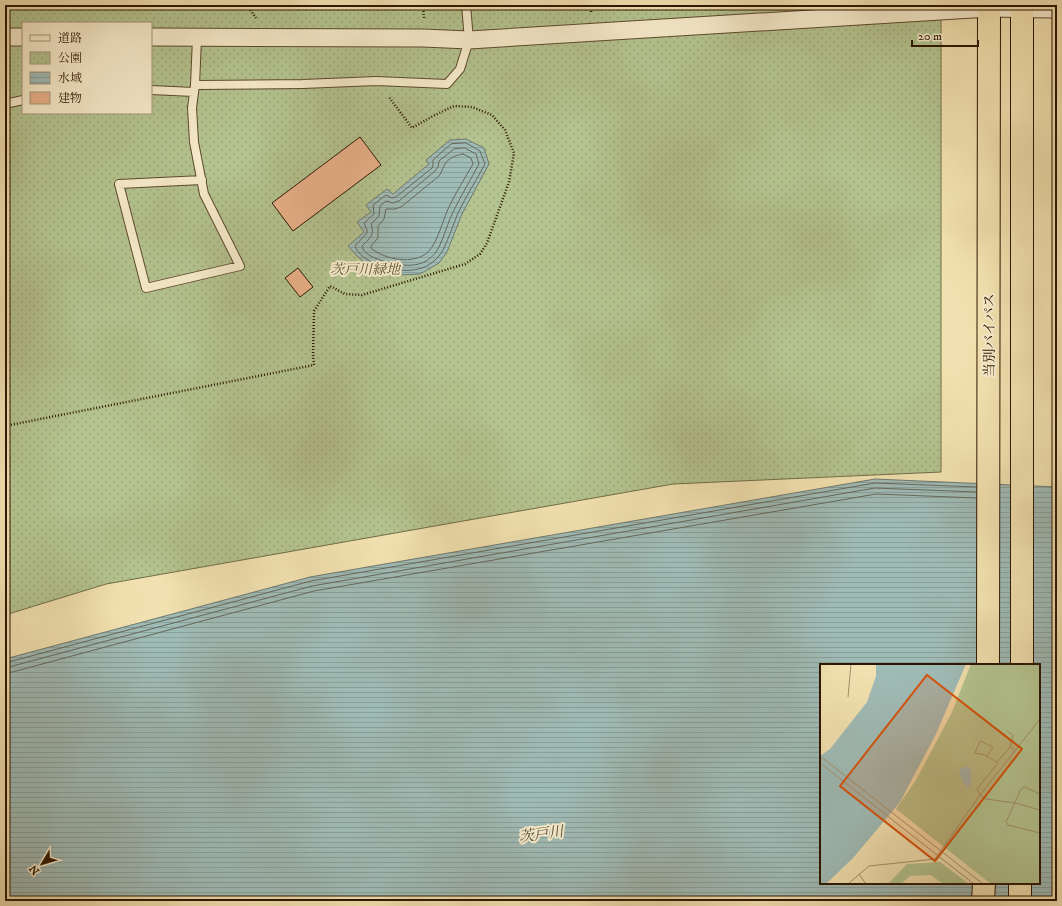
<svg xmlns="http://www.w3.org/2000/svg" width="1062" height="906" font-family="'IM FELL DW Pica','Noto Serif JP',serif">
<style>
.park{fill:url(#park-dots);stroke:#706d48;fill-rule:evenodd}
.water{fill:url(#water-rules);stroke:#71796e;fill-rule:evenodd}
.lines{fill:none;stroke-linecap:round;stroke-linejoin:round}
.shore{stroke:#66685c;stroke-width:1}
.building{fill:#e9b189;stroke:#2c1601}
.service-casing{stroke:#5e492d;stroke-width:10}
.minor-casing{stroke:#5e492d;stroke-width:19}
.trunk-casing{stroke:#2c1601;stroke-width:24}
.path{stroke:#2c1601;stroke-width:2.5;stroke-dasharray:1 2;stroke-linecap:butt}
.service{stroke:#f7eccc;stroke-width:8}
.minor{stroke:#f7eccc;stroke-width:17}
.trunk{stroke:#f2e1b0;stroke-width:22}
.labels{text-anchor:middle;stroke-width:4;stroke-linejoin:round;paint-order:stroke}
.park-label{font-size:14px;font-style:italic;fill:#5c5333;stroke:#f7eccc}
.street-label{font-size:14px;fill:#2c1601;stroke:#f7eccc}
.water-label{font-size:15px;font-style:italic;fill:#545040;stroke:#f7eccc}
.inset-road{fill:none;stroke:#a3906a;stroke-width:1}
.view{fill:#d5520b;fill-opacity:0.15;stroke:#d5520b;stroke-width:2}
.inset-edge{fill:none;stroke:#2c1601;stroke-width:2}
</style>
<defs>
<pattern id="park-dots" width="8" height="8" patternUnits="userSpaceOnUse"><rect width="8" height="8" fill="#b4c490"/><path d="M2 2h.1M6 6h.1" fill="none" stroke="#9ba87a" stroke-width="1.8" stroke-linecap="round"/></pattern>
<pattern id="water-rules" width="6" height="5" patternUnits="userSpaceOnUse"><rect width="6" height="5" fill="#9fbbb6"/><path d="M0 2.5h6" fill="none" stroke="#89a09b"/></pattern>
</defs>
<rect width="100%" height="100%" fill="#f2e1b0"/>
<filter id="stains"><feTurbulence type="fractalNoise" baseFrequency=".005" numOctaves="4"/><feColorMatrix values="0 0 0 0 .2 0 0 0 0 .09 0 0 0 0 .02 0 0 0 .5 -.17"/></filter>
<radialGradient id="worn" r=".72"><stop offset=".6" stop-color="#630" stop-opacity="0"/><stop offset="1" stop-color="#630" stop-opacity=".3"/></radialGradient>
<path class="park" d="M5,5H941V472L673,484L106,584L5,615ZM23,23H151V113H23Z"/>
<path class="water" d="M466,139L484,148L489,164L462,214L447,252L439,263L420,274L398,275L369,266L357,256L348,246L364,232L357,222L371,212L366,205L387,189L393,194L429,164L426,160L450,140Z
M875,479L1057,487V901H5V659L310,577ZM821,665H1039V883H821Z"/>
<g class="lines">
<path class="shore" d="M466,143L480,151L485,164C476,181 466,196 458,213C453,225 449,238 443,250C431,271 408,274 387,267C375,264 360,259 355,246L367,233V230L364,223L374,214L373,205L386,195L392,198L396,197L432,168L433,165V160L451,144Z
M465,148L476,154L479,164C471,179 462,194 454,210C448,221 445,235 439,247C427,270 404,267 383,261C376,259 363,254 362,246C370,238 375,235 371,224L379,216L380,206L386,201L393,203L399,201L435,171L438,167L439,161L454,149Z
M463,154L471,158L473,164C465,178 456,192 449,207C443,219 438,242 428,252C414,265 385,260 371,248V246L378,238V226L384,219L386,209H395L401,207L439,176C442,172 443,167 445,164C449,158 456,155 463,154Z
M5,663L311,581L875,483L976,487
M5,668L312,586L875,488L976,492
M5,674L314,591L876,494L976,498"/>
</g>
<path class="building" d="M360,137L381,165L293,231L272,203Z
M298,268L313,287L300,297L285,278Z"/>
<g class="lines">
<defs>
<path id="service" d="M195,85L197,38
M151,90L194,92
M5,104L23,100
M202,180L119,184L146,288L240,266L204,194L194,142L192,108L195,85L303,84L376,81L447,84L460,69L469,40L466,5"/>
<path id="minor" d="M5,37H23
M151,37L423,38L469,40L989,8L1052,9L1057,10"/>
<path id="trunk" d="M988,665L989,5
M1022,665V5
M983,901L984,883
M1020,901V883"/>
</defs>
<use href="#service" class="service-casing"/>
<use href="#minor" class="minor-casing"/>
<use href="#trunk" class="trunk-casing"/>
<path class="path" d="M247,5L256,18
M423,5L424,18
M591,5V13
M5,426L314,365L313,355L314,311L330,286L345,294L362,295L465,264L480,254L487,243L509,182L514,153L505,130L492,115L472,107L454,106L433,116L412,128L389,97"/>
<use href="#service" class="service"/>
<use href="#minor" class="minor"/>
<use href="#trunk" class="trunk"/>
</g>
<g class="labels">
<g class="park-label">
<text x="365" y="274">茨戸川緑地</text>
</g>
<g class="street-label">
<text transform="translate(989 335) rotate(-90)" y="5">当別バイパス</text>
</g>
<g class="water-label">
<text transform="translate(541 834) rotate(-8)" y="5">茨戸川</text>
</g>
</g>
<g transform="translate(820 664)">
<rect width="220" height="220" fill="#f2e1b0"/>
<path d="M151,0H220V220H171L76,145L96,116L132,48ZM120,198L149,220H123L111,211L90,212L81,220H68L87,200Z" fill="#b4c490"/>
<path d="M56,0H146L116,70L80,138L33,194L6,220H0V92L10,85L47,38L56,12ZM148,102L151,107V121L147,124L139,110L141,104Z" fill="#9fbbb6"/>
<path class="inset-road" d="M28,33L31,0M187,67L193,71L190,83L195,87M0,92L163,220M167,92L173,83L160,77L155,89L165,91L178,99L157,125L160,131L166,135L195,139L220,146M177,98L190,83M0,99L154,220M220,130L205,123L201,125L186,158L188,161L220,169M39,210L46,220M28,220L49,202L115,195L160,131L220,55"/>
<path class="view" d="M107,11L202,85L115,197L20,122Z"/>
<rect width="220" height="220" class="inset-edge"/>
</g>
<rect width="1062" height="906" fill="none" stroke="#f2e1b0" stroke-width="20"/>
<rect x="6" y="6" width="1050" height="894" fill="none" stroke="#2c1601" stroke-width="2"/>
<rect x="10" y="10" width="1042" height="886" fill="none" stroke="#2c1601"/>
<rect x="22" y="22" width="130" height="92" fill="#f7eccc" stroke="#a6967b"/>
<rect x="30" y="35" width="20" height="6" fill="#f7eccc" stroke="#a6967b"/>
<text x="58" y="42" font-size="12" fill="#2c1601">道路</text>
<rect x="30" y="52" width="20" height="12" fill="url(#park-dots)" stroke="#a6967b"/>
<text x="58" y="62" font-size="12" fill="#2c1601">公園</text>
<rect x="30" y="72" width="20" height="12" fill="url(#water-rules)" stroke="#a6967b"/>
<text x="58" y="82" font-size="12" fill="#2c1601">水域</text>
<rect x="30" y="92" width="20" height="12" fill="#e9b189" stroke="#a6967b"/>
<text x="58" y="102" font-size="12" fill="#2c1601">建物</text>
<g transform="translate(42 864) rotate(232)" stroke="#f7eccc" stroke-width="3" paint-order="stroke">
<path d="M0-3L7 15L0 10L-7 15Z" fill="#2c1601"/>
<text y="-6" font-size="11" font-weight="bold" text-anchor="middle" fill="#2c1601">N</text>
</g>
<path d="M912 40v6h66v-6" fill="none" stroke="#2c1601" stroke-width="2"/>
<text x="918" y="40" font-size="12" fill="#2c1601" stroke="#f7eccc" stroke-width="3" paint-order="stroke">20 m</text>
<rect width="100%" height="100%" filter="url(#stains)"/>
<rect width="100%" height="100%" fill="url(#worn)"/>
</svg>
